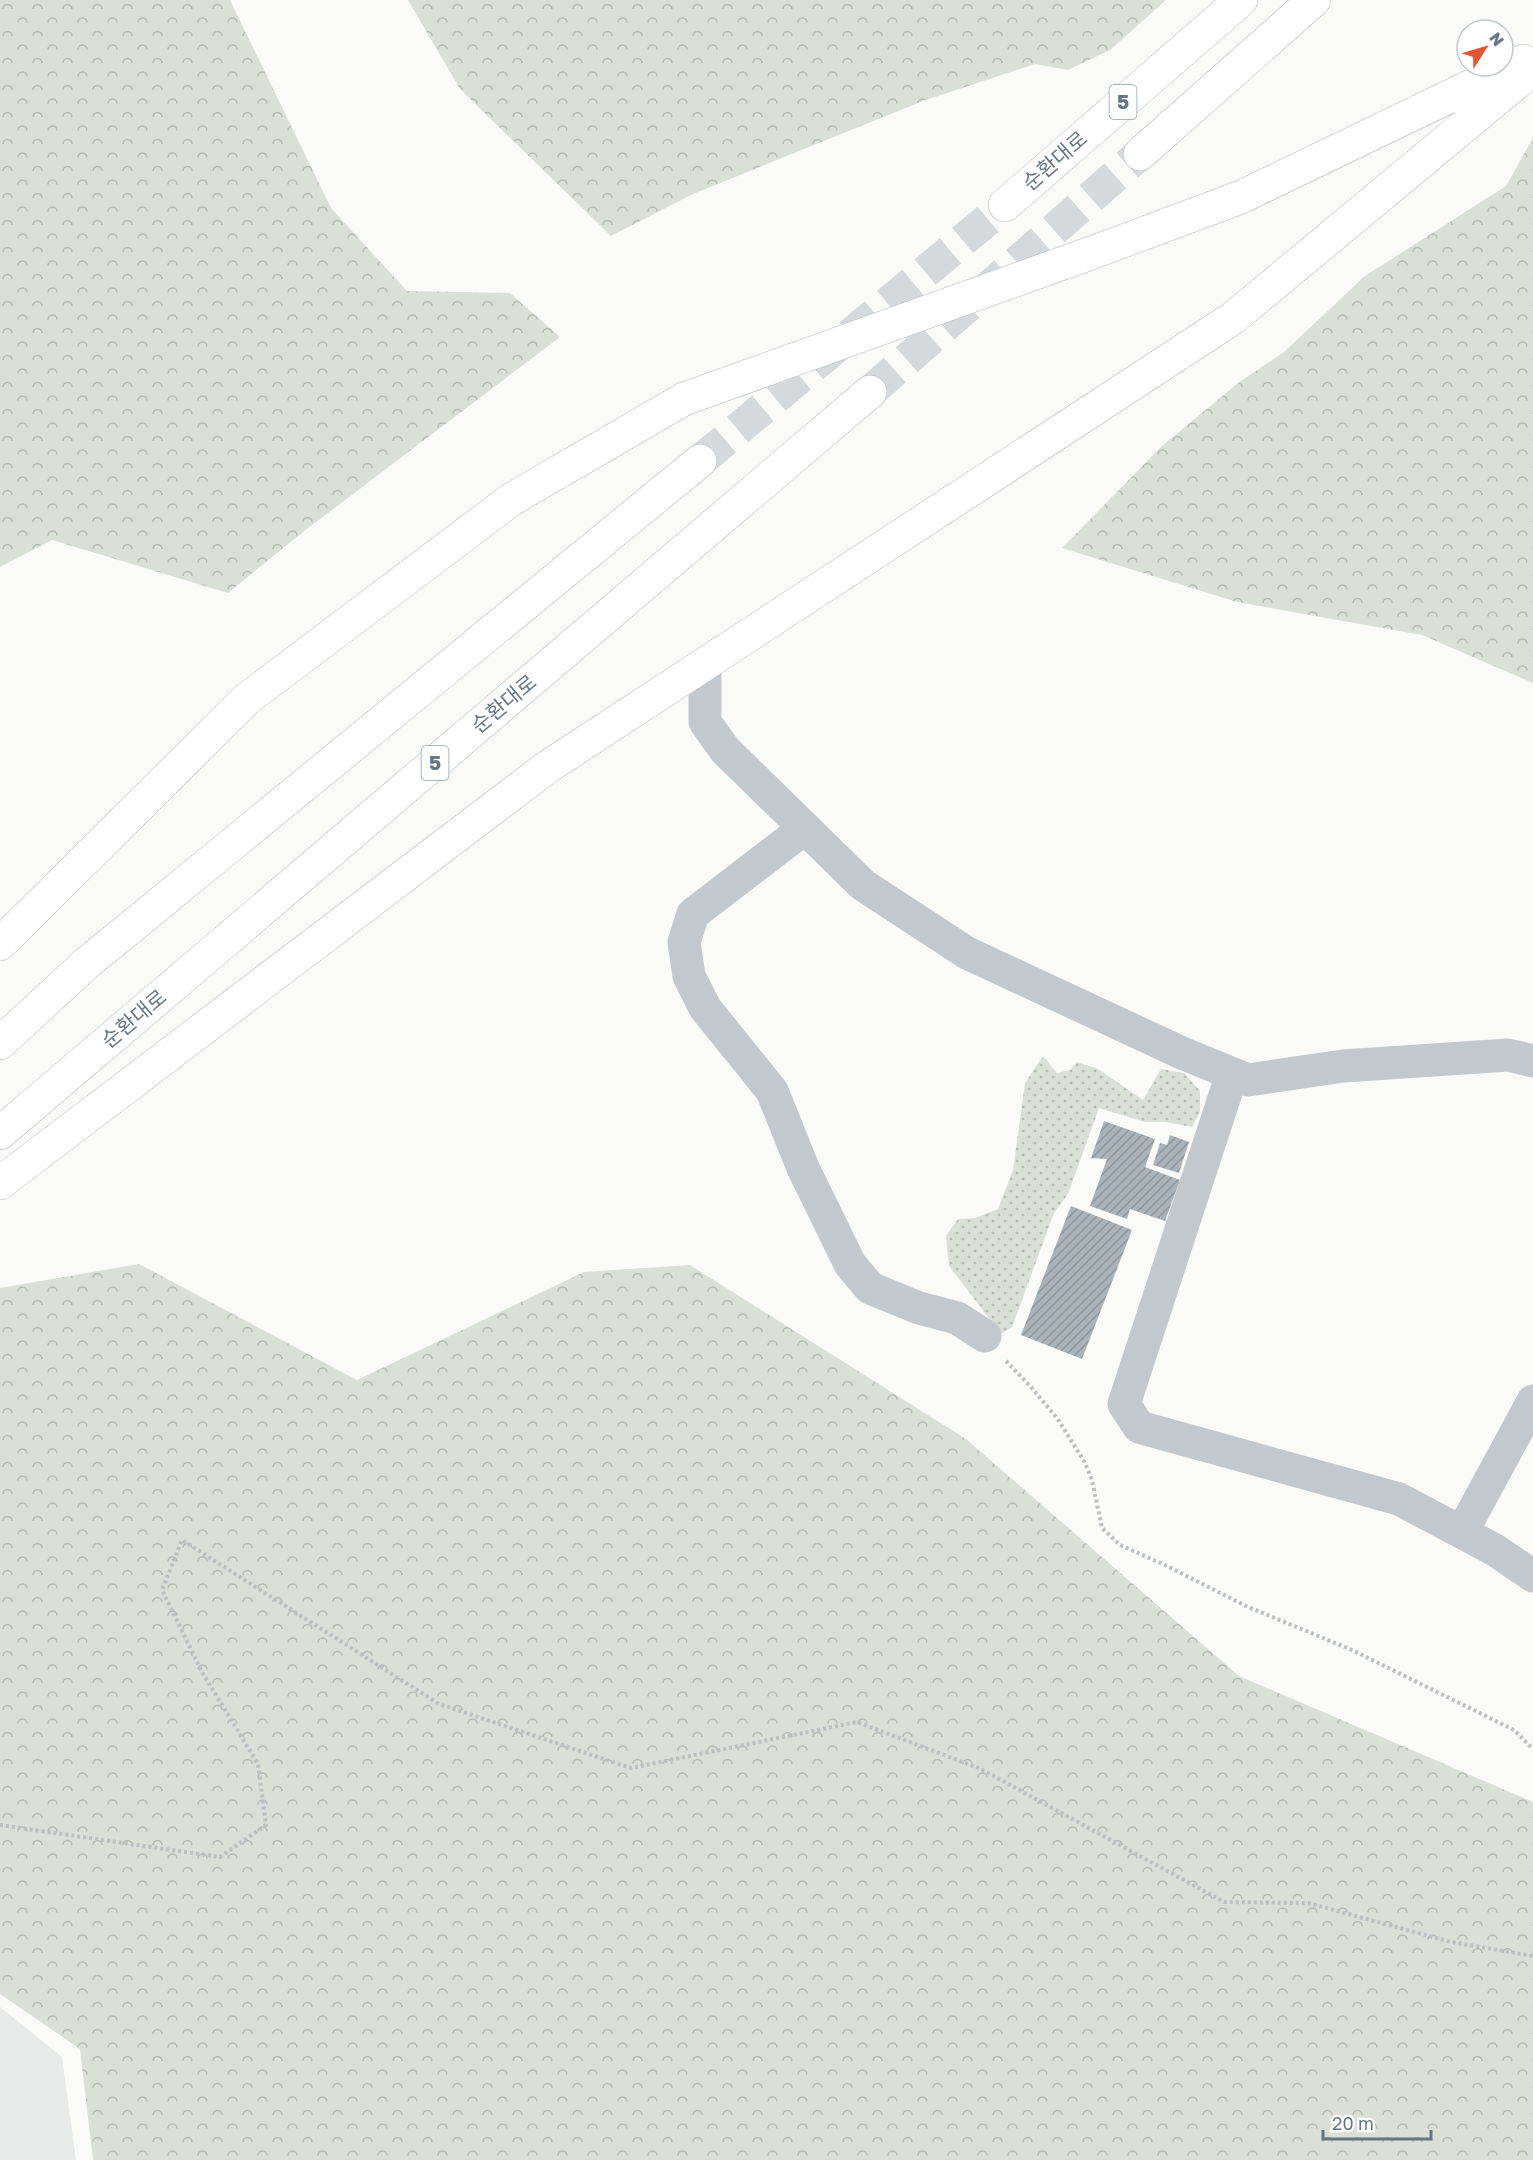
<svg xmlns="http://www.w3.org/2000/svg" width="1533" height="2160" font-family="'Golos Text','Noto Sans KR',sans-serif">
<style>
.built{fill:#e8e9e9}
.forest{fill:url(#forest-crowns)}
.garden{fill:url(#garden-dots)}
.building{fill:url(#building-hatch)}
.lines{fill:none;stroke-linecap:round;stroke-linejoin:round}
.highway-tunnel{stroke:#d5d9db;stroke-width:33;stroke-dasharray:33 16;stroke-linecap:butt}
.highway-casing{stroke:#b4b9bd;stroke-width:34}
.path{stroke:#bbbfc2;stroke-width:4;stroke-dasharray:3 3;stroke-linecap:butt}
.minor{stroke:#c3c8cc;stroke-width:33}
.highway{stroke:#fff;stroke-width:33}
.highway-bridge-casing{stroke:#b4b9bd;stroke-width:34;stroke-linecap:butt}
.highway-bridge{stroke:#fff;stroke-width:33}
.labels{text-anchor:middle;stroke-width:6;stroke-linejoin:round;paint-order:stroke}
.shield{fill:#fff;stroke:#939fa8;stroke-width:1.5}
.shield-label{font-size:20px;font-weight:bold;fill:#657683}
.street-label{font-size:21px;fill:#657683;stroke:#fff}
</style>
<defs>
<pattern id="forest-crowns" width="20" height="18" patternUnits="userSpaceOnUse" patternTransform="scale(1.5)"><rect width="20" height="18" fill="#dadfd7"/><path d="M2 6a3 3 0 1 1 6 0M12 15a3 3 0 1 1 6 0" fill="none" stroke="#b4b9b4"/></pattern>
<pattern id="garden-dots" width="8" height="8" patternUnits="userSpaceOnUse" patternTransform="scale(1.5)"><rect width="8" height="8" fill="#dadfd7"/><path d="M2 2h.1M6 6h.1" fill="none" stroke="#b4b9b4" stroke-width="1.8" stroke-linecap="round"/></pattern>
<pattern id="building-hatch" width="6" height="6" patternUnits="userSpaceOnUse" patternTransform="scale(1.5)"><rect width="6" height="6" fill="#aab3b9"/><path d="M-1 1l2-2M0 6l6-6M5 7l2-2" fill="none" stroke="#8e969c"/></pattern>
</defs>
<rect width="100%" height="100%" fill="#fafaf8"/>
<path class="built" d="M0,2007L62,2057L76,2160H0Z"/>
<path class="forest" d="M0,0H230L331,208L407,291L510,293L560,337L303,532L228,593L52,540L0,567Z
M408,0H1166L1110,50L1068,70L1035,64L923,101L693,194L611,236L460,89Z
M1533,138V683L1422,635L1237,602L1062,548L1162,446L1238,383L1284,352L1365,276L1506,186Z
M139,1264L357,1380L584,1272L690,1265L966,1439L1239,1676L1533,1802V2160H93L80,2049L0,1994V1288Z"/>
<path class="garden" d="M1043,1056L1057,1073L1070,1070L1077,1062L1098,1069L1143,1100L1161,1069L1184,1073L1200,1091V1112L1192,1127L1166,1122H1145L1099,1108L1068,1194L1054,1213L1012,1327L1001,1334L949,1266L946,1236L958,1219L975,1218L998,1209L1013,1170L1025,1083Z"/>
<path class="building" d="M1104,1121L1155,1139L1145,1167L1180,1180L1165,1221L1130,1209L1127,1219L1090,1206L1107,1159L1091,1158Z
M1170,1135L1189,1142L1179,1173L1153,1165L1160,1143L1167,1145Z
M1071,1206L1132,1230L1082,1359L1021,1335Z"/>
<g class="lines">
<path class="highway-tunnel" d="M870,392L1140,154
M700,461L1005,205"/>
<defs>
<path id="highway" d="M1140,154L1314,0
M1241,197L1523,61
M1005,205L1241,0
M0,944L248,698L512,499L684,399
M0,1043L87,963L700,461
M0,1133L870,392
M0,1183L546,768L1233,318L1533,69"/>
</defs>
<use href="#highway" class="highway-casing"/>
<path class="path" d="M1006,1361L1031,1387L1057,1418L1084,1461L1092,1480L1102,1528L1120,1545L1165,1565L1246,1606L1352,1650L1514,1730L1533,1749
M0,1825L220,1857L266,1825L258,1764L202,1672L162,1590L182,1540L439,1704L631,1768L857,1722L981,1769L1224,1902L1308,1903L1451,1942L1533,1956"/>
<path class="minor" d="M705,664V722L725,750L863,885L967,953L1182,1053L1248,1080L1343,1066L1508,1055L1533,1061
M805,828L693,914L684,942L689,976L705,1008L772,1091L803,1168L850,1264L870,1288L919,1308L957,1318L985,1336
M1232,1074L1124,1404L1139,1427L1399,1499L1495,1550L1533,1576
M1462,1532L1533,1401"/>
<use href="#highway" class="highway"/>
<defs>
<path id="highway-bridge" d="M684,399L1094,252L1241,197"/>
</defs>
<use href="#highway-bridge" class="highway-bridge-casing"/>
<use href="#highway-bridge" class="highway-bridge"/>
</g>
<g class="labels">
<g class="shield">
<rect x="1109.5" y="85" width="27" height="34" rx="4.5"/>
<rect x="421.5" y="746" width="27" height="34" rx="4.5"/>
</g>
<g class="shield-label">
<text x="1123" y="109">5</text>
<text x="435" y="770">5</text>
</g>
<g class="street-label">
<text transform="translate(1055 161) rotate(-41)" y="7">순환대로</text>
<text transform="translate(504 704) rotate(-40)" y="7">순환대로</text>
<text transform="translate(134 1019) rotate(-40)" y="7">순환대로</text>
</g>
</g>
<g transform="translate(1485 48) rotate(53)"><circle r="28" fill="#ffffff" stroke="#c1c8cd" stroke-width="1.5"/>
<path d="M0-4.5L10 22L0 15L-10 22Z" fill="#e4572e"/>
<text y="-9" font-size="16" font-weight="bold" text-anchor="middle" fill="#657683">N</text>
</g>
<path d="M1323 2130v9h108v-9" fill="none" stroke="#657683" stroke-width="3"/>
<text x="1332" y="2130" font-size="18" fill="#657683" stroke="#ffffff" stroke-width="4.5" paint-order="stroke">20 m</text>
</svg>
